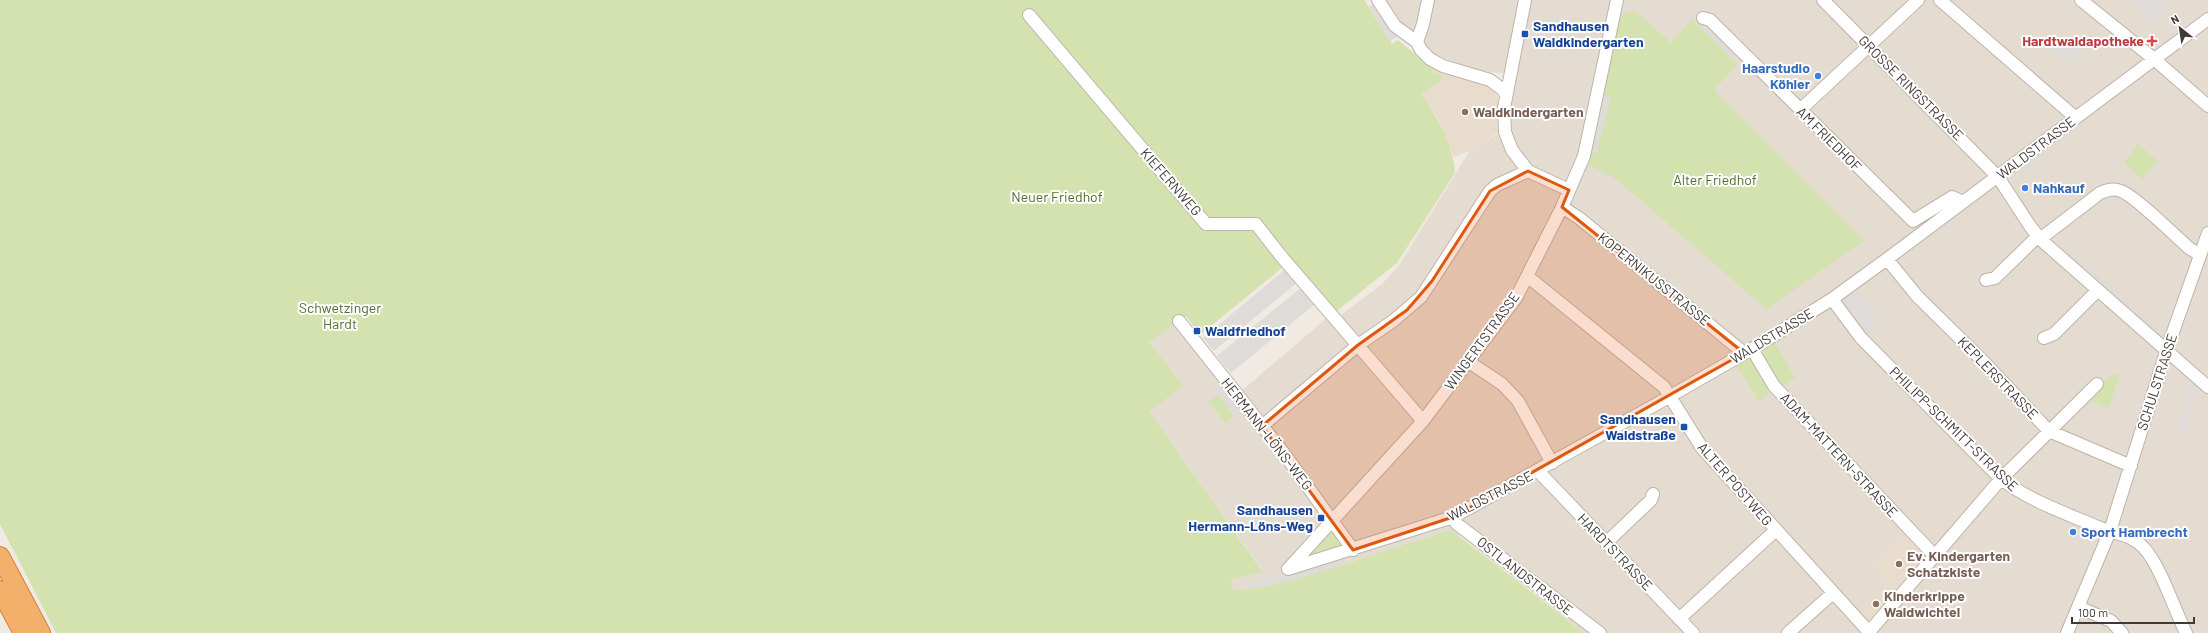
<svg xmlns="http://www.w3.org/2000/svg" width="2208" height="633" font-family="Barlow,sans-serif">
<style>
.residential{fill:#e4dbd1}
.education{fill:#e8ddcd}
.green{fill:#d3e2ae}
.parking{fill:#dedbd8}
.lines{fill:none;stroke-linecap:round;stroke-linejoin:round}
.minor-casing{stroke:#beb3a9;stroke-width:14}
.highway-casing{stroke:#d1823b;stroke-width:20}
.minor{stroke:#fff;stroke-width:12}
.highway{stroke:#f3b06a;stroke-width:18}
.marked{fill:#e0570e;fill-opacity:0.2;stroke:#e0570e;stroke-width:3;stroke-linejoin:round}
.transit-dot{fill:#1a4fb4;stroke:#fff;stroke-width:1.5}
.health-dot{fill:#e0444e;stroke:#fff;stroke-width:1.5}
.shop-dot{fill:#3f7fe0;stroke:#fff;stroke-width:1.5}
.education-dot{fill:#8d6e63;stroke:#fff;stroke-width:1.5}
.labels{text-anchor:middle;stroke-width:4;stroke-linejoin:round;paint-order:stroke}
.transit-label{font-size:14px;font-weight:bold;fill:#164399;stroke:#fff;text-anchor:start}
.health-label{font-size:14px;font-weight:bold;fill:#be3a42;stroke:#fff;text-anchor:end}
.shop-label{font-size:14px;font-weight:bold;fill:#366cbe;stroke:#fff;text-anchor:start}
.street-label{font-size:14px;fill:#413a34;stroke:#fff}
.education-label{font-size:14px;font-weight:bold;fill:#785e54;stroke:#fff;text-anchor:start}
.park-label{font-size:14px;fill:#4f6e2c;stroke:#fff}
</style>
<rect width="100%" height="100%" fill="#f0eae3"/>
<path class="residential" d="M1383,0H2208V633H1584L1460,535L1356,560L1288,582L1250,589L1232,590L1231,579L1263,571L1149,411V342L1174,324L1232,399L1329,316L1333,321L1382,284L1398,267L1469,152L1511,126L1510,108L1515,75L1475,70L1430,52L1399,24Z"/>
<path class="education" d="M1434,66L1487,85L1495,91L1498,96L1497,125L1499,132L1473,150L1454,157L1439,120L1421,94L1444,77L1432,72Z
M1907,533L1926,553L1927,557L1872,623H1867L1856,611L1887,582L1873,566Z"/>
<path class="green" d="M0,0H1364L1392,44L1398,40L1417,56L1434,66L1432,72L1445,77L1421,94C1438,118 1453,143 1455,173L1397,263L1333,314L1288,263L1200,335L1186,316L1149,342L1183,386L1149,411L1263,572L1231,579L1233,590L1251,589L1288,582L1451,530L1584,633H56L0,524Z
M1628,12H1636L1671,43L1692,19L1737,64L1714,90L1864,241L1766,309L1619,181L1588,164L1590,152L1597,153L1610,98L1602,96L1621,16Z
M2138,144L2158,161L2142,179L2124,163Z
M1775,343L1795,378L1781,387L1761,355L1763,351Z
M1749,359H1753L1770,388L1766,390L1769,394L1758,401L1737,366Z
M2114,373L2119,375L2109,408L2087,399Z
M1218,395L1234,416L1225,423L1209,402Z
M1330,530L1333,531L1343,547L1298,563Z"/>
<path class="parking" d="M2134,0H2165L2169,3L2155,23L2132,2Z
M1376,3L1398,36L1390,41L1369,7Z
M1709,23L1740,55L1731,57L1699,26Z
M2060,32L2083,50L2069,66L2047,47Z
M1602,96L1610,97L1597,153L1590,152Z
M2041,152L2045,157L2023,174L2019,169Z
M2060,244L2159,330L2155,335L2056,249Z
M1287,268L1298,282L1214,351L1203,338Z
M1302,287L1315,304L1231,373L1217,356Z
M1858,291L1879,320L1867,335L1844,305L1846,298L1852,293L1854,296Z
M1221,383L1242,411L1236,415L1214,388Z
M2191,383L2198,386L2183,433L2176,431Z
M1338,559L1342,565L1288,582L1250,589V583L1272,579Z"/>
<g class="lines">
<defs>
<path id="minor" d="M1378,0L1395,26L1417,42L1421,50L1430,59L1443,66L1490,80L1502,89L1506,94
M1525,0L1504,108L1505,132L1512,150L1528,171L1569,190
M1823,0L1998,177L2030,226L2040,239L2208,387
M1940,0L2076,118
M2081,0L2154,59L2208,106
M1029,15L1206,224H1256L1281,256L1423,421
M1703,18L1710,20L1913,221L1952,197L1963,202
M1417,42L1423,24L1428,0
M1800,110L1918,0
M1562,207L1579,218L1744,353
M2040,239L2100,193C2107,190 2113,188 2121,191C2135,196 2175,236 2189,248L2200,255
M1887,259L1917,296L1985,363L2049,431L2131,466
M1527,276L1664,387L1702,448L1870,633
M1986,280L1995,278L2038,236
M1832,299L1861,338L2001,479C2030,501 2065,513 2098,527C2115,534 2131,534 2144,548C2160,565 2175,611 2186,633
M1179,321L1283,452L1353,550
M2044,338L2054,334L2098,290
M1752,349L1774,386L1935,556
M1469,362L1502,384L1518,401L1552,463
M1262,426L1358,345L1393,321L1421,297L1490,191L1497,185L1528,171
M1538,471L1693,633
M1453,517L1457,524L1600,633
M1606,543L1651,500L1653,494
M1289,568L1423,421L1516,298L1562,207L1584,156L1617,0
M1288,569L1453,517L1653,406L1752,349L1832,299L1887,259L2208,19
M2078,607L2111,621L2122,633
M1679,619L1776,530
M1869,632L2001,479L2097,384
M1788,633L1833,593
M2067,633L2110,531L2167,349L2208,233"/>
<path id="highway" d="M0,556L41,633
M0,590L23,633"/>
</defs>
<use href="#minor" class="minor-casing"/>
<use href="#highway" class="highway-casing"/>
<use href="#minor" class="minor"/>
<use href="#highway" class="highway"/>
</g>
<path class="marked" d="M1528,171L1569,190L1562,207L1744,353L1453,517L1353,550L1262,426L1358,345L1407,310L1432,281L1490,191Z"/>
<g class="transit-dot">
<rect x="1521" y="30" width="8" height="8" rx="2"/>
<rect x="1193" y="327" width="8" height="8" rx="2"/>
<rect x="1680" y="423" width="8" height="8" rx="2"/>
<rect x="1317" y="514" width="8" height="8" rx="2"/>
</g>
<path class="health-dot" d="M2150 35h4v4h4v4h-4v4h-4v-4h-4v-4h4z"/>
<g class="shop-dot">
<circle cx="1818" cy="76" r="4"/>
<circle cx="2025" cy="188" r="4"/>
<circle cx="2073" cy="532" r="4"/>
</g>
<g class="education-dot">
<circle cx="1465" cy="112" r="4"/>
<circle cx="1899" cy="564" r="4"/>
<circle cx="1876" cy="604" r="4"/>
</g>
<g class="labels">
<g class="transit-label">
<text x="1533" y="31">Sandhausen<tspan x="1533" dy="16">Waldkindergarten</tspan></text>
<text x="1205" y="336">Waldfriedhof</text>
<text x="1676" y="424" text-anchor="end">Sandhausen<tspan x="1676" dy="16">Waldstraße</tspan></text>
<text x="1313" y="515" text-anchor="end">Sandhausen<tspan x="1313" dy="16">Hermann-Löns-Weg</tspan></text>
</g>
<g class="health-label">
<text x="2144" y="46">Hardtwaldapotheke</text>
</g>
<g class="shop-label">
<text x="1810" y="73" text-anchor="end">Haarstudio<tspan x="1810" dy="16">Köhler</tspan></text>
<text x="2033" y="193">Nahkauf</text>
<text x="2081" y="537">Sport Hambrecht</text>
</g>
<g class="street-label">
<text transform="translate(1911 88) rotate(45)" y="5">GROSSE RINGSTRASSE</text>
<text transform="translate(1829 139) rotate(45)" y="5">AM FRIEDHOF</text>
<text transform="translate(2036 148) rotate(-37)" y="5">WALDSTRASSE</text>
<text transform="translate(1171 182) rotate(49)" y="5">KIEFERNWEG</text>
<text transform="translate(1654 279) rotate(39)" y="5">KOPERNIKUSSTRASSE</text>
<text transform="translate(1772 336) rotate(-31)" y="5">WALDSTRASSE</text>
<text transform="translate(1482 341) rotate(-54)" y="5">WINGERTSTRASSE</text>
<text transform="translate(1998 378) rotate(46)" y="5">KEPLERSTRASSE</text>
<text transform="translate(2157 382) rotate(-72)" y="5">SCHULSTRASSE</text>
<text transform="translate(1954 429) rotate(44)" y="5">PHILIPP-SCHMITT-STRASSE</text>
<text transform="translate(1267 434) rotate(52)" y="5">HERMANN-LÖNS-WEG</text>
<text transform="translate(1839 455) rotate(47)" y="5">ADAM-MATTERN-STRASSE</text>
<text transform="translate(1735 484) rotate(49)" y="5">ALTER POSTWEG</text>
<text transform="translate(1490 496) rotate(-27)" y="5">WALDSTRASSE</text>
<text transform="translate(1615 552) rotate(46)" y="5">HARDTSTRASSE</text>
<text transform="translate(1525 576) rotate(38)" y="5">OSTLANDSTRASSE</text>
</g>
<g class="education-label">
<text x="1473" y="117">Waldkindergarten</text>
<text x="1907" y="561">Ev. Kindergarten<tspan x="1907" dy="16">Schatzkiste</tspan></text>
<text x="1884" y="601">Kinderkrippe<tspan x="1884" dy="16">Waldwichtel</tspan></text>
</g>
<g class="park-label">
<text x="1715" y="185">Alter Friedhof</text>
<text x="1057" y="202">Neuer Friedhof</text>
<text x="340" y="313">Schwetzinger<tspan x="340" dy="16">Hardt</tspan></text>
</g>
</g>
<g transform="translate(2180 28) rotate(330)" stroke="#ffffff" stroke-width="3" paint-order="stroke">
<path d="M0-3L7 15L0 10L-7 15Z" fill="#413a34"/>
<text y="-6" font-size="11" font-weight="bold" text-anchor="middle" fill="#413a34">N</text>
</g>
<path d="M2072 617v6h122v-6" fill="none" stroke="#413a34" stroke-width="2"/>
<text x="2078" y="617" font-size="12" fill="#413a34" stroke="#ffffff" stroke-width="3" paint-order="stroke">100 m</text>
</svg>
